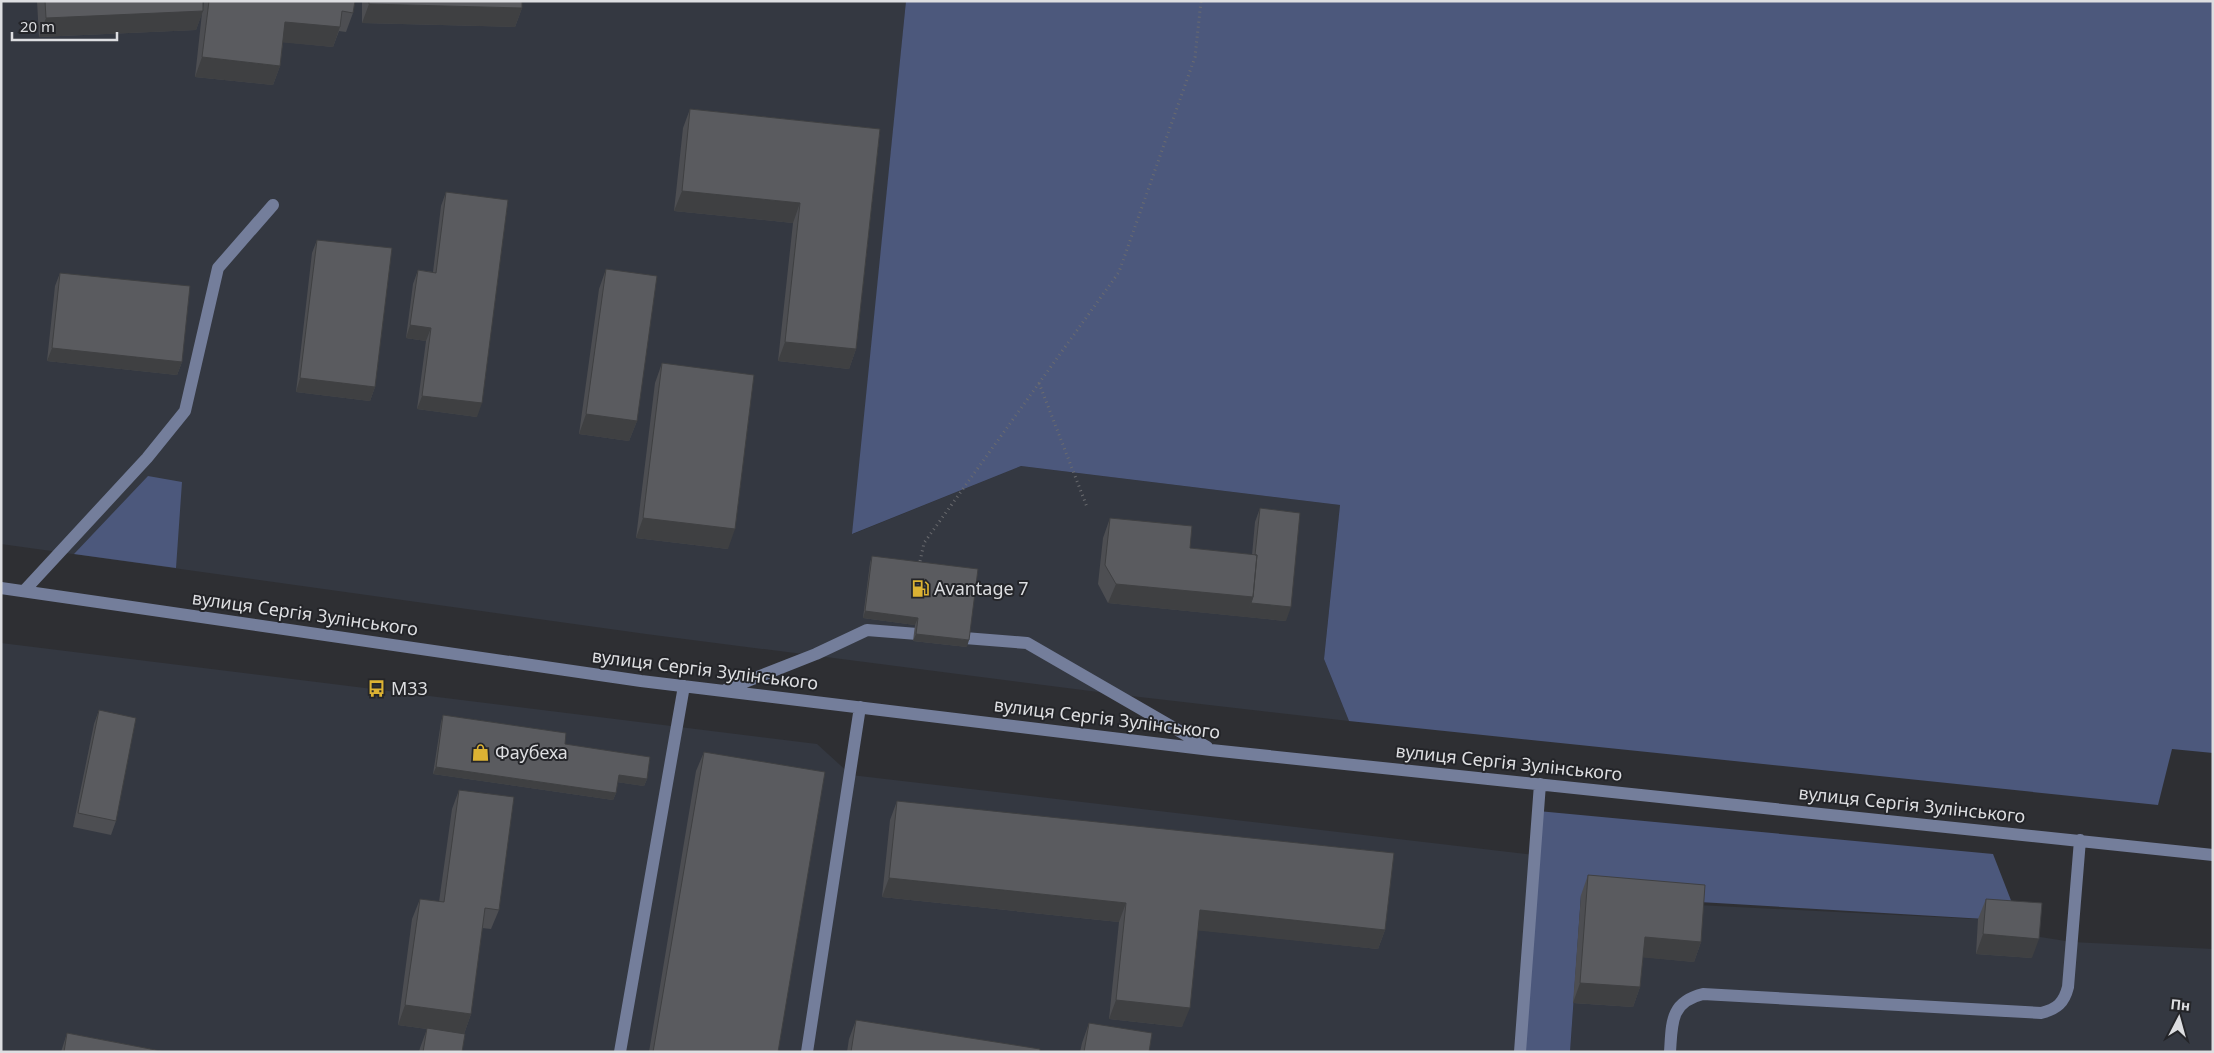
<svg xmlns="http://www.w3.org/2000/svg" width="2214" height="1053" font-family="'Noto Sans',sans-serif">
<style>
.built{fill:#343841}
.green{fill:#4c587c}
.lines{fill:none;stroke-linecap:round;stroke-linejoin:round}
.path{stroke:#6a6b6f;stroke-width:3;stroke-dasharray:1 4;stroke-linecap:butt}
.minor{stroke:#747e9b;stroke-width:12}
.wall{fill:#4d4e52}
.shaded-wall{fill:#3f4042}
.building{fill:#5a5b5f;stroke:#3f4042}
.labels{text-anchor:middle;stroke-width:4;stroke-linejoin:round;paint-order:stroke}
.poi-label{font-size:18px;fill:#dddee1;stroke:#242529;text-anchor:start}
.street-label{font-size:18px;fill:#dddee1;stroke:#242529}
</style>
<rect width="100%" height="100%" fill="#2e2f33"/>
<path class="built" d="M1,1H906L853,534L1021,466L1340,505L1324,659L1349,721L1114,694L646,634L1,544Z
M1,643L817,744L851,775L1535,855L1520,1052H1Z
M1581,895L1698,905L2035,922L2034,936L2072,942L2213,949V1052H1570Z"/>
<path class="green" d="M906,1H2213V753L2172,749L2158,805L1349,721L1324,659L1340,505L1021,466L852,534Z
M148,476L182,482L176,568L74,554Z
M1538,811L1993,854L2019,921L1581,895L1570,1052H1520Z"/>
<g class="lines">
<path class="path" d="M1039,383L1087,507
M919,566L924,543L1119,272L1195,57L1201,1"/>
<path class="minor" d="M1,588L641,681L1211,750L2213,855
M24,591L147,458L185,411L218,268L273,205
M952,637L1027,643L1207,747
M727,689L816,654L867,630L930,635
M620,1052L684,686
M807,1052L860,707
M1520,1052L1540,784
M1670,1052C1672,1023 1670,1002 1703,994L2041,1013C2057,1009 2064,1003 2068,987L2080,840"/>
</g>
<path class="wall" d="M37,1H203V8L204,1H355L353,13L346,32L339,31L333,47L283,42L280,66L273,85L195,77L202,13L196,30L39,37Z
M362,1H522V8L515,27L362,23Z
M690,109L880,129L856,349L849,369L778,361L793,223L674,211L683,128Z
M446,192L477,417L417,409L426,341L406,338L413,284L418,270L433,272L441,206Z
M317,240L375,387L370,401L296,392L312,253Z
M606,269L637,421L629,441L579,434L599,289Z
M60,273L182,362L177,375L47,361L55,286Z
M662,363L728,549L636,538L655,383Z
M1260,508L1286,621L1108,603L1098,584L1103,538L1110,518L1190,548L1252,555L1255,522Z
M872,556L967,647L913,641L915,625L863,618L870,563Z
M99,710L116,821L111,835L73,827L94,724Z
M443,715L565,744L647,779L644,786L617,782L616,793L613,800L433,774L441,722Z
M704,752L778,1052H649L696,771Z
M459,790L499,910L491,929L482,928L471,1014L464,1034L462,1052H419L420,1048L427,1029L398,1025L412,919L420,899L439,902L452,809Z
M897,801L1385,930L1378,949L1198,930L1182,1027L1109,1019L1119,922L882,897L890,820Z
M1588,875L1701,942L1694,962L1643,957L1640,987L1633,1007L1573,1003L1581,895Z
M1986,899L2032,958L1976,954L1978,919Z
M856,1020L1040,1052H847L849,1039Z
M1089,1023L1149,1052H1080L1082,1043Z
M67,1033L166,1052H61Z"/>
<path class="shaded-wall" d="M369,4L522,8L515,27L362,23Z
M203,11L196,30L39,37L46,18Z
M285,22L340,27L333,47L278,42Z
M202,57L280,66L273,85L195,77Z
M682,191L800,203L793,223L674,211Z
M410,325L431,328L426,341L406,338Z
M785,342L856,349L849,369L778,361Z
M52,348L182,362L177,375L47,361Z
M300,378L375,387L370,401L296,392Z
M422,396L482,403L477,417L417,409Z
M586,414L637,421L629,441L579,434Z
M643,518L735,529L728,549L636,538Z
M1116,584L1253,597L1246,617L1108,603Z
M1251,603L1291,607L1286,621L1246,617Z
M865,611L918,618L915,625L863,618Z
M916,634L969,640L967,647L913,641Z
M436,767L616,793L613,800L433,774Z
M619,775L647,779L644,786L616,782Z
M889,878L1126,903L1119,922L882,897Z
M1200,910L1385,930L1378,949L1193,930Z
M1983,934L2039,939L2032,958L1976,954Z
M1645,937L1701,942L1694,962L1638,957Z
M1580,983L1640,987L1633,1007L1573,1003Z
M1116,1000L1190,1008L1182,1027L1109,1019Z
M405,1005L471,1014L464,1034L398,1025Z"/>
<path class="building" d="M45,1H203V11L46,18Z
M209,1H355L353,13L342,11L340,27L285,22L280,66L202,57Z
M369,1H522V8L369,4Z
M690,109L880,129L856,349L785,342L800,203L682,191Z
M446,192L508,200L482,403L422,396L431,328L410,325L418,270L436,273Z
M317,240L392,248L375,387L300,378Z
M606,269L657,276L637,421L586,414Z
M60,273L190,286L182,362L52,348Z
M662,363L754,375L735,529L643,518Z
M1260,508L1300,513L1291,607L1251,603L1253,597L1257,555H1255Z
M1110,518L1192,526L1190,548L1257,555L1253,597L1116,584L1105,565Z
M872,556L978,569L969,640L916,634L918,618L865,611Z
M99,710L136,718L116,821L78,813Z
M443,715L566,733L565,744L650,757L647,779L619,775L616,793L436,767Z
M704,752L825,772L778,1052H653Z
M459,790L514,797L499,910L485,908L471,1014L405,1005L420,899L444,902Z
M897,801L1394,853L1385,930L1200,910L1190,1008L1116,1000L1126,903L889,878Z
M1588,875L1705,885L1701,942L1645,937L1640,987L1580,983Z
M1986,899L2042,903L2039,939L1983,934Z
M856,1020L1040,1049V1052H851Z
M1089,1023L1152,1033L1149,1052H1084Z
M427,1028L465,1034L462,1052H423Z
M67,1033L166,1052H64Z"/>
<defs>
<symbol id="fuel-bare" viewBox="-9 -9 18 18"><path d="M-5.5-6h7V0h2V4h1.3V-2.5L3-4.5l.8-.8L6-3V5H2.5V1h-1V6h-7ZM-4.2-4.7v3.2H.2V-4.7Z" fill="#dcb233" stroke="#242529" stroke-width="2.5" paint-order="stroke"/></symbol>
<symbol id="bus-bare" viewBox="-9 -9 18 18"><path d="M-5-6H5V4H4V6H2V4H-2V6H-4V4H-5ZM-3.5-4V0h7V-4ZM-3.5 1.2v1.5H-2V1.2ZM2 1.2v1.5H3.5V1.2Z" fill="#dcb233" stroke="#242529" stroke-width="2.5" paint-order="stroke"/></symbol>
<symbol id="shop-bare" viewBox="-9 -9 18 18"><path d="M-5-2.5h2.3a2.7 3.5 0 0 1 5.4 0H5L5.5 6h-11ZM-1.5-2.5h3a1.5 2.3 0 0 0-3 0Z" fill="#dcb233" stroke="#242529" stroke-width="2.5" paint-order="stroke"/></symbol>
</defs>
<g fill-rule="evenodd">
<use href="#fuel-bare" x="908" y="576" width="25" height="25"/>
<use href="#bus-bare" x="364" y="676" width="25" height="25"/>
<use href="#shop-bare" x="468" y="740" width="25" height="25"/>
</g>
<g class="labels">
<g class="poi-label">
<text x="934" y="595">Avantage 7</text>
<text x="391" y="695">М33</text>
<text x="495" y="759">Фаубеха</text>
</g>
<g class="street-label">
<text transform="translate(305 614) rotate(8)" y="6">вулиця Сергія Зулінського</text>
<text transform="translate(705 670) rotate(7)" y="6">вулиця Сергія Зулінського</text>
<text transform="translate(1107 719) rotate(7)" y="6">вулиця Сергія Зулінського</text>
<text transform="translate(1509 763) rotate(6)" y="6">вулиця Сергія Зулінського</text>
<text transform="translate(1912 805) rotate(6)" y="6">вулиця Сергія Зулінського</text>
</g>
</g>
<rect width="2214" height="1053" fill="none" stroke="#dddee1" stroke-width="5"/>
<g transform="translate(2179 1018) rotate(6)" stroke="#242529" stroke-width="4" paint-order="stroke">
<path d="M0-4L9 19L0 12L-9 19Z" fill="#dddee1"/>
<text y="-8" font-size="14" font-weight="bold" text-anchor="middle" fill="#dddee1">Пн</text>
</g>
<path d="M12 32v8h105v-8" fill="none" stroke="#dddee1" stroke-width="2.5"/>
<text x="20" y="32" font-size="15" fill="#dddee1" stroke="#242529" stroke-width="4" paint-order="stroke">20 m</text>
</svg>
